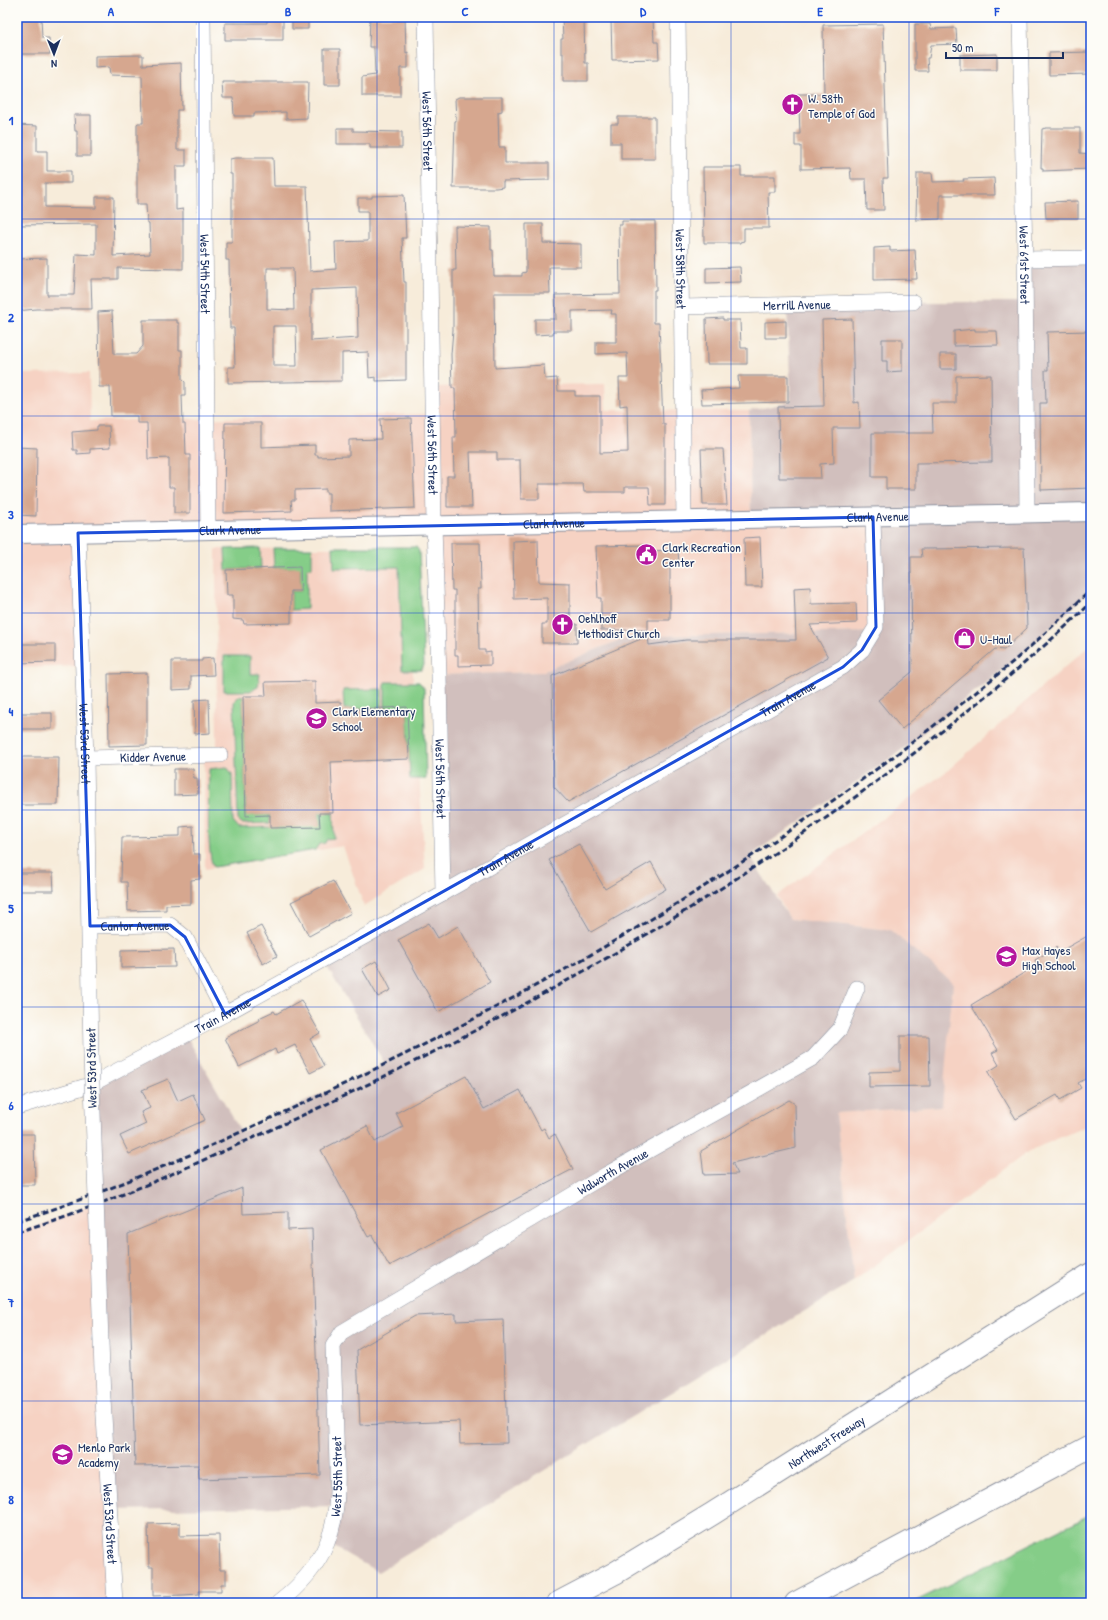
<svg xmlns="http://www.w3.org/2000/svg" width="1108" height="1620" font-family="'Patrick Hand',sans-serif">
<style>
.built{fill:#f6d2c3}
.industrial{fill:#d1bfbd}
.green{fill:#85cd88;stroke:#507e73}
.building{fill:#d6a78f;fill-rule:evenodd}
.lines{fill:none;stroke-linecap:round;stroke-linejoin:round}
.minor-casing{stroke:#898e9c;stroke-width:16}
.tertiary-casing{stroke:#898e9c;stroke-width:20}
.motorway-casing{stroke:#898e9c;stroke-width:24}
.minor{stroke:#fff;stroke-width:15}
.tertiary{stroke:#fff;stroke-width:18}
.motorway{stroke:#fff;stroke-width:22}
.rail{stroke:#1b2f5e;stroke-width:3;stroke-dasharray:6 3;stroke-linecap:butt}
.minor-bridge-casing{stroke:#898e9c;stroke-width:16;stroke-linecap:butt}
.minor-bridge{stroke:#fff;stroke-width:15}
.marked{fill:none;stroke:#1d4ed8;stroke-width:3;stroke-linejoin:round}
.grid{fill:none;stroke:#1d4ed8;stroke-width:1;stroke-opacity:0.55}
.labels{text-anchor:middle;stroke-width:3;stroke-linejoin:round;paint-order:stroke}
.poi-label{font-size:13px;fill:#1b2f5e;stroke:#fdfcf7;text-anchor:start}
.street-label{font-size:13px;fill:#1b2f5e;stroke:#fdfcf7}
.neatline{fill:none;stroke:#1d4ed8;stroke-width:1.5}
.grid-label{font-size:13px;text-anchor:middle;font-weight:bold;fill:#1d4ed8}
</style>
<rect width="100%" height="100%" fill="#fdfcf7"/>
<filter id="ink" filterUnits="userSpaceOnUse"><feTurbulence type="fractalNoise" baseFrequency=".025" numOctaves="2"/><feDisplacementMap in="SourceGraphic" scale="8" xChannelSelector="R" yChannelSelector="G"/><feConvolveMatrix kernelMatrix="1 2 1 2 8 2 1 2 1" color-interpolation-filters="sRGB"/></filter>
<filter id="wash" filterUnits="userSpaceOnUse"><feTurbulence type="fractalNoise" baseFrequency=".012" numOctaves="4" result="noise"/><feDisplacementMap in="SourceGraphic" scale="16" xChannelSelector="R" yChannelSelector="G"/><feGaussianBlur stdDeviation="0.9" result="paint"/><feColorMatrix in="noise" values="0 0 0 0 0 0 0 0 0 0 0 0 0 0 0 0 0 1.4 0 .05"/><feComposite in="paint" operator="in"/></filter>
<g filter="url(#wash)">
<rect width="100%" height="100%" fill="#f7ecda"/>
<path class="built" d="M89,373L90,421L431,414V387L605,384L606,410L749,411L751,520L873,517V632L656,636L628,638L617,641L542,672L439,675L433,527L78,533L82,666L17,668V374Z
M410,547L413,682L425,869L364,906L343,846L205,869L204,755L217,754L216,549Z
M1091,644V1124L1029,1151L854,1281L836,1113L942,1106L890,930L790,919L777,896L947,771Z
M96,1204L115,1603H17V1232Z"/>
<path class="industrial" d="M1091,258V590L1023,653L899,752L750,856L790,919L890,930L953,983L942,1106L836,1113L854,1281L378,1572L327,1543L336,1506L110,1510L91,1083L186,1035L241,1132L385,1064L323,960L443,893L439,675L542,672L617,641L628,638L656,636L873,632V517L751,520L749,411L791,402L787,305L913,302H1025V259Z"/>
<path class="green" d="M333,547H416L419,551L424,665L421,670H402L399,567L334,568Z
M260,548L261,568L226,570L225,549Z
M273,548H312V568H307V609L291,610V591H301L300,568H274Z
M224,656H250V674H260L258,687L250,691H224Z
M385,682H419L424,688L426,779H410L407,707L385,708Z
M382,689V708L344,709L343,690Z
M243,696L246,815H270V823L243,824L238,820L234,702L238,697Z
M227,767L232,774L233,821L239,828L320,826L319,813H333L334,838L327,839L325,843L319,844L315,850L214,867C206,859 209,785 209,769Z
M1091,1514V1603H912L914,1602Z"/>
<g id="blocks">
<path class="building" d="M17,17H41L42,38H49L50,54H17Z
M292,17H308V29H292Z
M370,17H405L406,53L408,52V68H400V96H362V77L375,75L374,47H369Z
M562,17H582L584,19L585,63H588V81H563V53H561V39H563Z
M619,18H653L654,42H658L659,59L612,60L611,19Z
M267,20H283V40H225V23H267Z
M883,24L888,178H883L884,210H867L866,179H851L850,168L801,169V146H795V134H800L799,108H797V94H824L823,25Z
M915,24H930L931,29L956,28L957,44L931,45L929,58H927L928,71H915Z
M324,49H340V85H324Z
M1091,52V74L1049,75V53Z
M997,54V70H960V55Z
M143,55V65L181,63L182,110H177V150H186V166H176V210L183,209V269L118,268V279H91L92,309H36L17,311V259L47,258V295H74L76,254L96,255V224L17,225V125L37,126V151H47V171H71V183H45V207L96,208V197H114L113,256L150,254L149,223H147L146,204H137V124L138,123H143L142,76L110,75L109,67L95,68V56Z
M222,82H308L307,118L286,119V112L254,113V116H234L233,98H223Z
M459,97H502V111L498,112L499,147H505V163H549V180L503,181V187L496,188H453L455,121H456L455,99Z
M74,115H91V156H77V131H75Z
M618,117H655V159H621V143H611V124H618Z
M337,128H353V131L402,132V148H370V144H337Z
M1046,128H1080V153L1090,154L1091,169L1043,171V168H1041L1042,129Z
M235,158H273L274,186H307L310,271L336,269L335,242L368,241V211H358V198H372V196L404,195L406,238H402L404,282H406V380L376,381V377L369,378L368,352L342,353V381L228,383V367H235L234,328H230L229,260H226V242H232V174H230V159ZM267,268H293L294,310L267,309ZM357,288L358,338L311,341V290ZM273,326H296L297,366H273Z
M703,167H741V176H775V192H768L769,228H744V241L740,242V243H704Z
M917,173H932L933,182L964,181L963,179L994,178L995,195H940V219L916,220Z
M1078,201V218H1046L1045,202Z
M622,221H655L656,290H654V323H659L663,424H665V505H650L649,487H625V492H584L583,484H539V499H521L520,460H497V452H470L472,507H447V476H454L453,437H456L455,388H452L451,354L453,330V270H456L455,226L491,227V250H493L494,276H522V273L526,272V224H543V243L581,244V267H549L550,293H494L495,368L544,365L545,379L557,378L558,391H575V396H600V453L628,452L627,405L620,406L619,378H628L627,353L596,354V342H616V314H611L612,310L572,311V331H553V334L535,335V319H556L555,295L620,294L619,225H622Z
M890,247V251L915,250L917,279L874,280V248Z
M740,267L741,282L706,283V268Z
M112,311L114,354H136L143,346V320H177V323H179V350H182V379L185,382V395H182L183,424H185L186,455H190V513H174V487H169V458L148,459L147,423H137V416H111L110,387H99L98,312Z
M723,318V320H740L741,348H747V364H707L706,319Z
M852,319L854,403L859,402L860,428H833L834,463L820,464L821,478H779L778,407L824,406L822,320Z
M786,321V338H765V322Z
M975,329V331H997L998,345L954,346V331Z
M1091,331V488L1041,490L1040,403H1046L1045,370H1048L1047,332Z
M882,339H902V371L887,372V361H882Z
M940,354H956V369H940Z
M991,375L992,462L916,463V489H886V477H872V433H933L932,403H956V376Z
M738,376H788V402L702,404L701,390L739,388Z
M411,418L415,508L329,511V493H326V489L295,490V500H291L292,511L224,513L225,423H261V447L315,445V455H318V457L349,456V440L381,439L380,419Z
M97,426H109L110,448L90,449V453L77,454V450H73L72,432L97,430Z
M17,447L37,448L36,516L17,515Z
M701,449H723L727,505H703Z
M760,537L762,587H745L744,538Z
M538,540L539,582L570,583V624H577V643H542V624H547V598L514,599L513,541Z
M451,543H480L481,589H478L479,650H485V653L491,652V665L458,666V655H455V590H452Z
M647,545V551L678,550L679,563L670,564V620H648V630H601V598H598L596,546Z
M1024,548L1027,628L1004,650L995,649L902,729L878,700L912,672L911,557H922L921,549Z
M300,567L301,591H291V623L244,624L243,620L233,619V595H227L226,570Z
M810,587L811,604L856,603L857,623L810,625L828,657L568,802L554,787L552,676L648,636L649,645L686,640H796L794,588Z
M17,644H55V662L17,663Z
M213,658L214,675L191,676V689L172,690V661H202V659Z
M147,673V745L109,746L108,674Z
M315,681V703L341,702V710L407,707L409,759L331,762L333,813H319L320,827L270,828V815L246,816L243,696H266L265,682Z
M209,699L210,733L195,734L194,700Z
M17,713H52V729H17Z
M17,757H59L58,805H17Z
M174,769H193L194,778H197L198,794L174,795Z
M193,826L194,854H200V879L191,880V904L166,905V910L128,911L127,882H121L122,837L180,836V827Z
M579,844L605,889L651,862L666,889L591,932L549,860Z
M17,873H53L54,891H17Z
M333,881L351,913L309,936L291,902Z
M429,923L438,938L458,926L490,982L438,1012L398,940Z
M261,926L277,956L263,964L247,933Z
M1091,934V1076L1078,1083L1081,1088L1060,1100L1057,1095L1016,1119L988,1072L999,1065L992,1053L998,1050L971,1005L1037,965L1035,960L1056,947L1059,952Z
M174,949L175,967L121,968V950Z
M376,961L391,990L378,997L362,969Z
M301,1000L320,1033L310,1039L324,1066L310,1073L295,1045L277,1054L275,1049L239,1067L225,1038L260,1020L259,1018L274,1011L276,1014Z
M900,1036H929L930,1086L869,1087V1072L900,1071Z
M466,1076L484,1109L520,1090L541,1130L544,1128L549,1138L555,1134L573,1169L389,1266L372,1235L368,1237L321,1150L367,1126L375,1142L403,1127L396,1113Z
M168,1079L178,1101L193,1094L205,1120L129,1154L120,1136L146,1124L141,1112L150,1108L142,1090Z
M789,1100L795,1104L796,1148L732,1163L738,1174L704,1175L701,1151Z
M17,1134H34L35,1185H17Z
M242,1188L243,1214L288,1212V1230L312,1229L320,1475L199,1479L198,1465L135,1466L128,1234Z
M456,1314V1321L503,1319L507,1443L460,1444L459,1421L360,1425L357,1350L415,1316Z
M180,1523V1536L219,1535L220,1570H226V1584H221V1591H199V1594L183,1595L153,1596V1567H149L148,1524Z"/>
</g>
</g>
<g filter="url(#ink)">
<use href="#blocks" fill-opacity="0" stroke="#898e9c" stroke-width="1"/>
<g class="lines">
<defs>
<g id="minor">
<path id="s1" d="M203,17L208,530"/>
<path id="s2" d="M426,17L434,526L439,675L443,893"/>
<path id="s3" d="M678,17L684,521"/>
<path id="s4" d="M1020,17L1025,259L1027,514"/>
<path d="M1025,259L1091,258"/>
<path id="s5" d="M682,307L913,302"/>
<path id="s6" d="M78,533L86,758L91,1055"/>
<path id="s7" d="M86,758L220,755"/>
<path id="s8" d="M90,926L170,925L185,937L225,1014"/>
<path id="s9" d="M17,1107L90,1085L225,1014L443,893L843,667L862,650L876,627L873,517"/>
<path id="s10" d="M103,1399L115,1603"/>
<path id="s11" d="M278,1603C299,1587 317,1567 327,1543C341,1509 337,1470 336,1434C335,1405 334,1375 333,1346L342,1332L607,1174L813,1058L840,1029L857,988"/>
</g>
<g id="tertiary">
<path id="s12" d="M17,534L1091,512"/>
</g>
<g id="motorway">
<path id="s13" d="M558,1603L615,1573L712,1514L1091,1274"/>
<path d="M796,1603L1091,1446"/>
</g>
</defs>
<use href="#minor" class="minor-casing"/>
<use href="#tertiary" class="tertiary-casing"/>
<use href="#motorway" class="motorway-casing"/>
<use href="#minor" class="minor"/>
<use href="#tertiary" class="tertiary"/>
<use href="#motorway" class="motorway"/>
<path class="rail" d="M17,1221C117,1190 213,1145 308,1101C563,982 807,837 1022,654C1046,633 1068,611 1091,590
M17,1232C119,1201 217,1154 314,1110C595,979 864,816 1091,603"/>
<defs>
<path id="minor-bridge" d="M91,1055L103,1399"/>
</defs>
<use href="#minor-bridge" class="minor-bridge-casing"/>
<use href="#minor-bridge" class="minor-bridge"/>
</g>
</g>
<path class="marked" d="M873,517L876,627L862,650L843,667L225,1014L185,937L170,925L90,926L78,533Z"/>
<path class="grid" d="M199,17V1603M377,17V1603M554,17V1603M731,17V1603M909,17V1603M17,219H1091M17,416H1091M17,613H1091M17,810H1091M17,1007H1091M17,1204H1091M17,1401H1091"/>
<defs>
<symbol id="church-disc" viewBox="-11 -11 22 22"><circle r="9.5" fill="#b5179e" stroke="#fdfcf7"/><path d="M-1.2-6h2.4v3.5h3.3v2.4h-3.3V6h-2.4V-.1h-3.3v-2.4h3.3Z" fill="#fff"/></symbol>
<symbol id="civic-disc" viewBox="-11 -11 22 22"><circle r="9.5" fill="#b5179e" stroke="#fdfcf7"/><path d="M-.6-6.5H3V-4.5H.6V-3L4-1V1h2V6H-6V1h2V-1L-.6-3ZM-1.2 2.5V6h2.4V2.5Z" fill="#fff"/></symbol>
<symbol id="shop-disc" viewBox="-11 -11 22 22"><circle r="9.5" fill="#b5179e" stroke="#fdfcf7"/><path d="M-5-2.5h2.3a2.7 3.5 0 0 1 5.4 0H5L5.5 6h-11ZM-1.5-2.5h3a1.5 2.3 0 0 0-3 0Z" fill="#fff"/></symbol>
<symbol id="school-disc" viewBox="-11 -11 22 22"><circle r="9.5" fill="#b5179e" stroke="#fdfcf7"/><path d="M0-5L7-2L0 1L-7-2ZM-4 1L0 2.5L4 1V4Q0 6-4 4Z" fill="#fff"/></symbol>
</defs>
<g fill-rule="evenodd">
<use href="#church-disc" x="780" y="92" width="25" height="25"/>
<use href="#civic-disc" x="634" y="542" width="25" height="25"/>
<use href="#church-disc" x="550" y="612" width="25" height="25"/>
<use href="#shop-disc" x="952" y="626" width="25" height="25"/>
<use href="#school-disc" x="304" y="706" width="25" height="25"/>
<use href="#school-disc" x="994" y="944" width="25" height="25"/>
<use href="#school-disc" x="50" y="1442" width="25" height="25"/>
</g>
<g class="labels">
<g class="poi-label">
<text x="808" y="103">W. 58th<tspan x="808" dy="15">Temple of God</tspan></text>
<text x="662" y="552">Clark Recreation<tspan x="662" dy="15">Center</tspan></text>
<text x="578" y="623">Oehlhoff<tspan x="578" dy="15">Methodist Church</tspan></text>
<text x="980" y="644">U-Haul</text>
<text x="332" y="716">Clark Elementary<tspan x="332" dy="15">School</tspan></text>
<text x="1022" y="955">Max Hayes<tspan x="1022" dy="15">High School</tspan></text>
<text x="78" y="1452">Menlo Park<tspan x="78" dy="15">Academy</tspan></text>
</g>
<g class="street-label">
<text dy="5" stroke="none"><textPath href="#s2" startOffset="114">West 56th Street</textPath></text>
<text dy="5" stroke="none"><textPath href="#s4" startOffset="248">West 61st Street</textPath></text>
<text dy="5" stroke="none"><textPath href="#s3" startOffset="252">West 58th Street</textPath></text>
<text dy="5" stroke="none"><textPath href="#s1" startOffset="257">West 54th Street</textPath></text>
<text dy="5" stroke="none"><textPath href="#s5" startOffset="115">Merrill Avenue</textPath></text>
<text dy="5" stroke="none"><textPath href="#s2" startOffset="438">West 56th Street</textPath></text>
<text dy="5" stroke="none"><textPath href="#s12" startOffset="861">Clark Avenue</textPath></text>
<text dy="5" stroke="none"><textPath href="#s12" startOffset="537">Clark Avenue</textPath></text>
<text dy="5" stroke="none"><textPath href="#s12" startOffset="213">Clark Avenue</textPath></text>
<text dy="5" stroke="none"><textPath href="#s9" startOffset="874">Train Avenue</textPath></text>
<text dy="5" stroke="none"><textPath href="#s6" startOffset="211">West 53rd Street</textPath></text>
<text dy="5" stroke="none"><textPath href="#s7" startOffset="67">Kidder Avenue</textPath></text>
<text dy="5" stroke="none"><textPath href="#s2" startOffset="762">West 56th Street</textPath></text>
<text dy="5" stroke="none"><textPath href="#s9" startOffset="550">Train Avenue</textPath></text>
<text dy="5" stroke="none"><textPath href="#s8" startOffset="45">Cantor Avenue</textPath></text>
<text dy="5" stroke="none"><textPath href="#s9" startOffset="226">Train Avenue</textPath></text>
<text transform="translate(91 1068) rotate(-91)" y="5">West 53rd Street</text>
<text dy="5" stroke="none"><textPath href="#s11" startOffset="608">Walworth Avenue</textPath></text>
<text dy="5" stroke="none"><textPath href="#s13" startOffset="313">Northwest Freeway</textPath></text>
<text dy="5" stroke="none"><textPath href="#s11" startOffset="146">West 55th Street</textPath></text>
<text dy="5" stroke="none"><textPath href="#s10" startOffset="125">West 53rd Street</textPath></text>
</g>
</g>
<rect width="1108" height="1620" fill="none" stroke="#fdfcf7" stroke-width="44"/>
<g transform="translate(54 54) rotate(179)" stroke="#fdfcf7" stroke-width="3" paint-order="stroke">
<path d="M0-3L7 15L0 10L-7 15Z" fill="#1b2f5e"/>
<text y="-6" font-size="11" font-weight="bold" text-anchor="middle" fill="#1b2f5e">N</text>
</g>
<path d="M946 52v6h117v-6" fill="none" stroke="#1b2f5e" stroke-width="2"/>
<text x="952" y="52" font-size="12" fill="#1b2f5e" stroke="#fdfcf7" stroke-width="3" paint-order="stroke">50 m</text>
<rect x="22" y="22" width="1064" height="1576" class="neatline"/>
<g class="grid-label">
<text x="111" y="16">A</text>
<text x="288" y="16">B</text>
<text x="465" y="16">C</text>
<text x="643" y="16">D</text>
<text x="820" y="16">E</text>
<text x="997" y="16">F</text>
<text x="11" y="125">1</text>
<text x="11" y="322">2</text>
<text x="11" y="519">3</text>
<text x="11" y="716">4</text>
<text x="11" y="913">5</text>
<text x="11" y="1110">6</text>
<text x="11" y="1307">7</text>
<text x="11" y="1504">8</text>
</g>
</svg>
